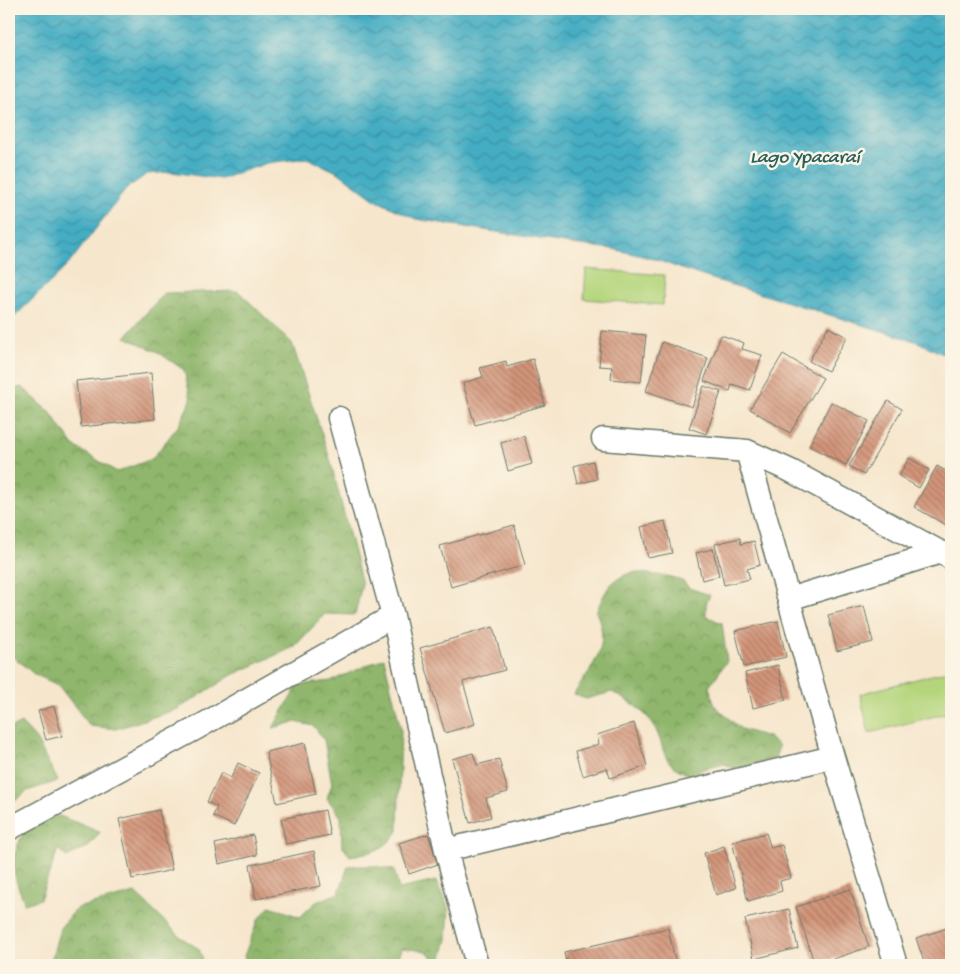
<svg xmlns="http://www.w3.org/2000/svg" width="960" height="974" font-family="'Gochi Hand',sans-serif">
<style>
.forest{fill:url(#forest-crowns);stroke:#577a50}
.pitch{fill:#b4d57c;stroke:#6a8958}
.water{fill:url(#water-waves);stroke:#32757c}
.building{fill:url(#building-back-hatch)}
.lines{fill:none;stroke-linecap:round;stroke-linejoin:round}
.street-casing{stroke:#6a7869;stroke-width:25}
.street{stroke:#fff;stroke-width:22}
.labels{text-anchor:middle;stroke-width:5;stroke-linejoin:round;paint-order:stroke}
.water-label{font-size:19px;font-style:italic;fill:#2a5f5f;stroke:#fcf5e5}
</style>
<defs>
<pattern id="forest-crowns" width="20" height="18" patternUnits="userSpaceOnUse" patternTransform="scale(1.25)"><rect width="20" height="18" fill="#8fb66c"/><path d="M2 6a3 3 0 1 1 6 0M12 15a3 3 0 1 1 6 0" fill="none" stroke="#74955a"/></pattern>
<pattern id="water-waves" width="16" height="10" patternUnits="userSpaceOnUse" patternTransform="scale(1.25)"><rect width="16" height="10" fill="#44adc3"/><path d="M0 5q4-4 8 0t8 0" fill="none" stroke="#388e9f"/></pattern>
<pattern id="building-back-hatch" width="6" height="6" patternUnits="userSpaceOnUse" patternTransform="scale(1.25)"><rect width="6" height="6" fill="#d29479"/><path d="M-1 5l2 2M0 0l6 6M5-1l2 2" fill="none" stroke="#aa7a64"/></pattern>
</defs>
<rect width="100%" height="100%" fill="#fcf5e5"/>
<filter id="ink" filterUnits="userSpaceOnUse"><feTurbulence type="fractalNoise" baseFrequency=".02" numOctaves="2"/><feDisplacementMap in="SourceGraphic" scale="10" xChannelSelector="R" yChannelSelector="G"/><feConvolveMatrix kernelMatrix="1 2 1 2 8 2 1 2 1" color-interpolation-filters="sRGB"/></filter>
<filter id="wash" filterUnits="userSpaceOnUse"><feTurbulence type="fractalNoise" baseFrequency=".0096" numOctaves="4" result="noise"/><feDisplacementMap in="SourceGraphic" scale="20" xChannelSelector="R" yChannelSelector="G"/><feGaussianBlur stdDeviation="1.12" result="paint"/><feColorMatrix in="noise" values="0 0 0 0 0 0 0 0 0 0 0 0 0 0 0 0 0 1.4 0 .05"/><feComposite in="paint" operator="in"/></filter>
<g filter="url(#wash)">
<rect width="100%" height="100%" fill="#f6e6cc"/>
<path class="forest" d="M238,291L292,343L330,459L362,584L355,615L325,614L294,647L232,675L178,709L116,729L90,726L58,685L34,674L9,653V390L22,387L50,412L74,446L117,472L152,459L179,425L191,400L184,370L158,352L125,337L164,293Z
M633,572L672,577L684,582L689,588L710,595L706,604V616L722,623L727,661L709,687L715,706L741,729L768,737L779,746L775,759L735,769L725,764L703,769L692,776C658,763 668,752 654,726C646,711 627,700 612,692L586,699L574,694C592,666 612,646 596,612C606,590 609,580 633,572Z
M384,658L401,729L398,831C384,851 373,852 350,856L342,846L341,817L327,798L332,784L324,740L314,726L295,722L273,728L298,685L331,681Z
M21,723L36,739L58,781L27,791L9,806V729Z
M60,816L100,832L88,847L66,857L58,849L40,899L25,904C10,868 9,858 29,823Z
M348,866H374L394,870L399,889L436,881L449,909L447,939L440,965L426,951L401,948L398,965H248L244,956L258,920L270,906L300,917L316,902L339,893Z
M135,893L182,938L199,949L203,960L199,965H50L60,928L77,908Z"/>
<path class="pitch" d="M586,269L665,275L663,305L584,299Z
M951,670V712L869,733L860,694Z"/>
<path class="water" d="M9,9H951V358L918,342L696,274L654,259L613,249L571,244L416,219L375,200L339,173L307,158L267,163L221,179L171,172L147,174L127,188L68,265L9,322Z"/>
<g id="blocks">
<path class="building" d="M828,327L847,337L828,371L809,361Z
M602,331L646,335L641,382L611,379L612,367L599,366Z
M721,335L744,343L742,349L762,355L750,390L732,384L730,391L704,381Z
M662,342L708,358L692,407L646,391Z
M783,354L823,378L790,433L750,409Z
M533,359L545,405L475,425L463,383L483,377L480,368L506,361L507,367Z
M151,373L155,419L81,427L76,381Z
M704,386L721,392L706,434L689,428Z
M888,401L902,409L864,475L849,466Z
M831,402L869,421L846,465L809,446Z
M524,436L532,464L508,471L501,443Z
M909,458L929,470L919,488L899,476Z
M593,461L597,479L578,484L574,466Z
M937,466L951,474V528L914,507Z
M665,521L672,553L648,558L641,527Z
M514,525L525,565L451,587L440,546Z
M740,538L741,544L754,541L760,565L747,569L750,579L724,585L715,544Z
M713,549L719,576L702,580L696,553Z
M864,606L873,642L837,651L828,615Z
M778,621L786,657L744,667L735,631Z
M493,627L505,670L463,682L475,724L445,733L420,648Z
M778,665L786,700L753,708L745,673Z
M54,706L62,736L46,740L38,711Z
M634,723L647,766L610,778L607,768L583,776L576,751L599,744L597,735Z
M305,743L316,794L277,803L266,752Z
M473,753L477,765L499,759L508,792L486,798L491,817L470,823L452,759Z
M238,763L259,773L234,826L213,816L217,807L207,802L221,773L231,778Z
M159,810L172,870L132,879L119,819Z
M325,810L330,835L286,844L281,819Z
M766,833L771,848L782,845L791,878L780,881L782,891L748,901L732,842Z
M428,834L438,864L409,874L399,843Z
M253,835L257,855L219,864L215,844Z
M724,846L736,888L716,895L704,853Z
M314,851L321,886L256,899L250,865Z
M850,889L869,947L815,965L796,907Z
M789,909L798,948L754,959L745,919Z
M951,927V965H925L916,938Z
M668,928L676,965H567L564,952Z"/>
</g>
</g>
<g filter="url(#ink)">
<use href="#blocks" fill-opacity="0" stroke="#6a7869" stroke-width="1"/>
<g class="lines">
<defs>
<path id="street" d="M339,418L393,616L446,850L477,965
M603,439L747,451L791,471L951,558
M747,451L833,757L896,965
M789,599L941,552
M9,829L197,728L393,616
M446,850L833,757"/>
</defs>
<use href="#street" class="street-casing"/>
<use href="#street" class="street"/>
</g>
</g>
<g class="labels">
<g class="water-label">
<text x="805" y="162">Lago Ypacaraí</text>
</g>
</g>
<rect width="960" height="974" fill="none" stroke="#fcf5e5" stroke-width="30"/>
</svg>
